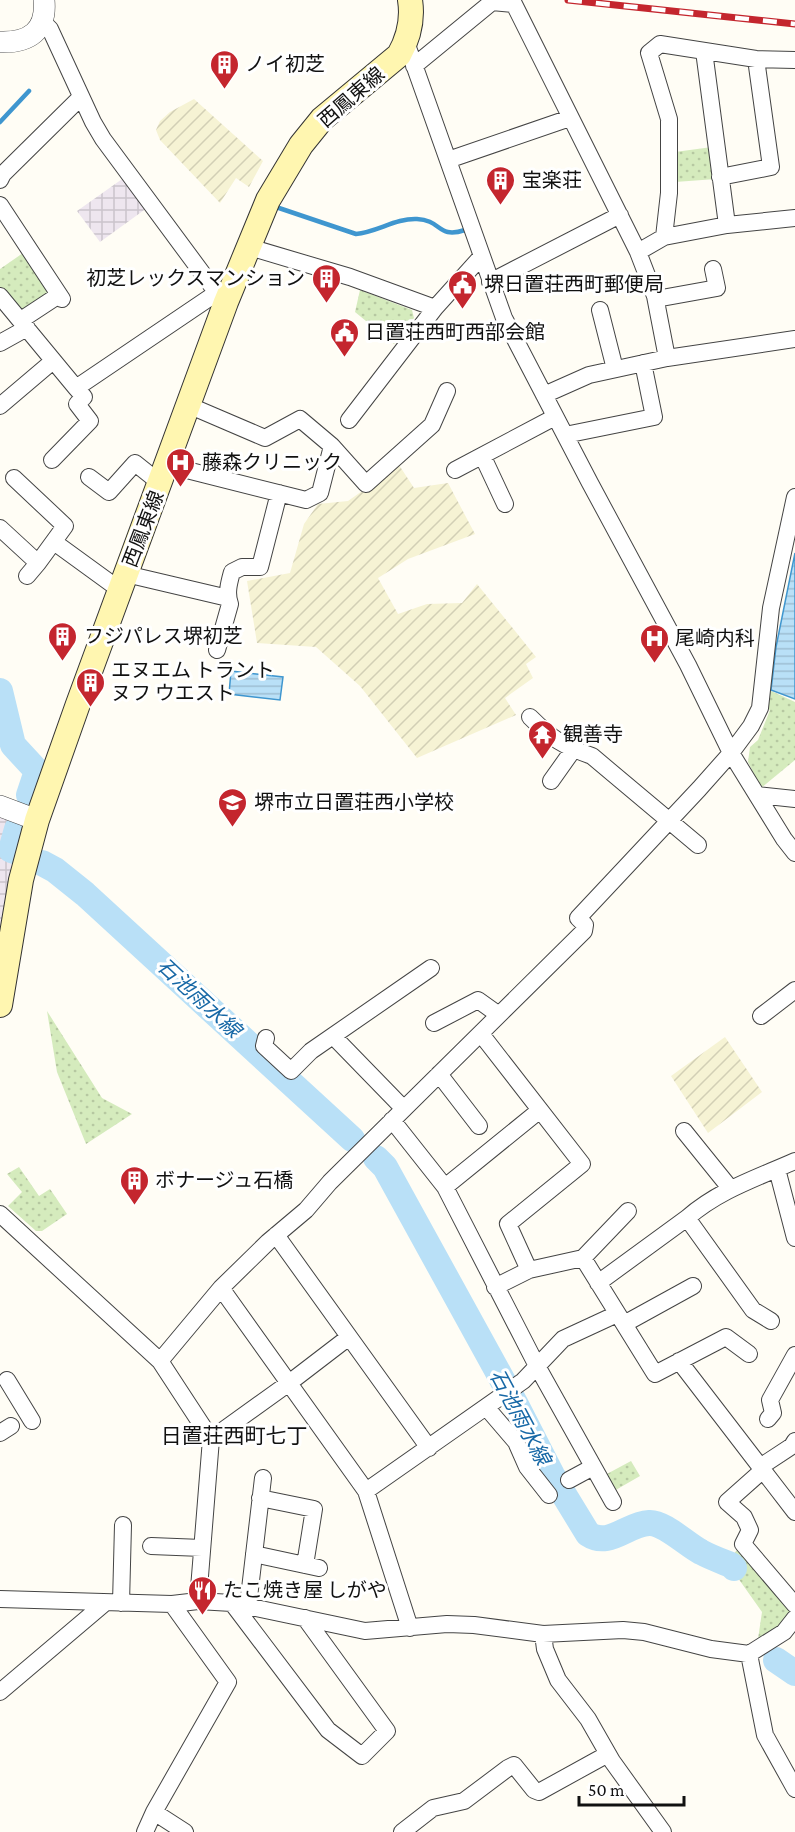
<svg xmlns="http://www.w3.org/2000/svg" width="795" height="1832" font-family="'Crimson Pro','Noto Sans JP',serif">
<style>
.industrial{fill:url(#industrial-grid)}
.farmland{fill:url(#farmland-furrows)}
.park{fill:url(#park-dots)}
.water{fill:url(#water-rules);stroke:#3f96cf;stroke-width:1.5}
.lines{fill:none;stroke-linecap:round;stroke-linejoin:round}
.stream{stroke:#3f96cf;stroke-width:4.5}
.river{stroke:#b9e0f7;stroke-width:26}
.minor-casing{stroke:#444;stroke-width:18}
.tertiary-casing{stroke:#444;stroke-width:22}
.secondary-casing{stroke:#333;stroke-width:26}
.minor{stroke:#fff;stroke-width:16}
.tertiary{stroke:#fff;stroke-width:21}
.secondary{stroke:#fff6b0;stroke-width:24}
.rail-casing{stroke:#c4262e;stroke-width:7}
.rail{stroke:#fff;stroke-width:4.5;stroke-dasharray:14;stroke-linecap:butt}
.labels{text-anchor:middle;stroke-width:6;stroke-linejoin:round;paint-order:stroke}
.poi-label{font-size:20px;fill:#111;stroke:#fff;text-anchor:start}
.street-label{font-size:20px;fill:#111;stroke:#fff}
.water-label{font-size:21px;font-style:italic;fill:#1768a6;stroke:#fff}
.neighbourhood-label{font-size:21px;fill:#111;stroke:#fff}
</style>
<defs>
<pattern id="industrial-grid" width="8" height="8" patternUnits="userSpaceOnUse" patternTransform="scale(1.5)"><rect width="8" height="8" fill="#eee6ef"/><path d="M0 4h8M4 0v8" fill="none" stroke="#cbc4cc"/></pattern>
<pattern id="farmland-furrows" width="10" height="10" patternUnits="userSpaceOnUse" patternTransform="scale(1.5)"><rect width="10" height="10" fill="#f6f3d4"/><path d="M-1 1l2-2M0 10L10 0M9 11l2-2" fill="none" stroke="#d2cfb5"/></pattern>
<pattern id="park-dots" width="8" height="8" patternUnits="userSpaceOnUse" patternTransform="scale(1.5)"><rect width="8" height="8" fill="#d5ebbd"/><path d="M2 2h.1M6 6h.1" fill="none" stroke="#b6c8a1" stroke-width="1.8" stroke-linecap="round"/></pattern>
<pattern id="water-rules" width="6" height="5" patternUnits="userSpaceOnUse" patternTransform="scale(1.5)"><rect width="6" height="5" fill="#b9e0f7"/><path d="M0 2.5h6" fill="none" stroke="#9ebfd3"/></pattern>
</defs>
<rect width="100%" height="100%" fill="#fffdf5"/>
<path class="industrial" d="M125,177L147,208L100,242L77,211Z
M0,813L12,817L1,846L3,855L12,861L0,930Z"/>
<path class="farmland" d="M194,99L263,161L249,187L236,178L220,203L160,140L156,130L160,121L170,112Z
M399,465L414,488L448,483L475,534L408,559L378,578L398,614L427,604L462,603L477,584L536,657L526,664L533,678L505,698L516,715L417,758L360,686L316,647L257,643L247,581L290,573L304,524L318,504L348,501Z
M725,1037L762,1092L708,1133L671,1076Z"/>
<path class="park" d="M712,147L716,179L675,182V152Z
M23,253L48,290L47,295L23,311L17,309L0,289V269Z
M360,290L412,310L414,318L394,344L355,312Z
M767,689L795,702V760L761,788L748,762L750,747L758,740L770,710L765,707Z
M47,1011L102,1098L132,1114L86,1144L57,1072Z
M19,1167L39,1196L50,1189L67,1214L42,1231H36L8,1206L22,1192L7,1174Z
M631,1461L640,1476L614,1491L605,1475Z
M738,1549L790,1607L789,1615L773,1631L758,1639L762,1612L733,1571L738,1566L732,1556Z"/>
<path class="water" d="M795,553V699L771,690L776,647Z
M231,671L283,677L280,700L229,694Z"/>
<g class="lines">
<path class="stream" d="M0,122L29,91
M273,206L356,234C377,232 396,218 417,219C442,220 437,239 465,230"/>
<path class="river" d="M0,691L13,745L37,771L29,795
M17,829L11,850L17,852
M42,863L55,870L85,894L352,1139
M376,1158L385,1167L515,1403L552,1475L588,1534C609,1548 627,1524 649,1523C664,1522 687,1545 701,1552C710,1557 721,1561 731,1565L734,1568
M776,1660L795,1673"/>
<defs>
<path id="minor" d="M43,22L50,29L93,122L103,139L211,285L218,292L231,291
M406,42L504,318L590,483L688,665L731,753L784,839L795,853
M704,51L727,225
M414,66L492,2L514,4L638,252L655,296L667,358L589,375L544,395
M448,160L570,118
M720,177L771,167L756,59
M0,180L3,174L81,97
M0,205L62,299
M664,237L669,193V119L649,53L660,44L756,59L795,60
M249,247L350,277L435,308
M638,252L664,237L727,225L795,218
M490,282L620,215
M0,296L76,388L218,292
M656,299L717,288L713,269
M600,310L615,369
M21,320L59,295
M0,343L27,328
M667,358L795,339
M188,405L265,438L300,419L332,446L366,484L432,425L447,391
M0,406L53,361
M349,420L435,308L481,257
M565,435L654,417L643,363
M483,457L505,504
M52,460L90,421L77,404L84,397L76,388
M167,465L306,500L320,493L332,446
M455,470L555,417
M89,477L109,492L135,463L160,483
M0,528L38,563L65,526L14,478
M54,542L120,590
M126,574L228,598
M27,576L38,563
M217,650L230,604C226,593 229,583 232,572L242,567H260L279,493
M530,717C552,739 563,746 592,756L698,845
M551,781L573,750
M757,795L795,799
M761,1016L795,990
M434,1023L478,1000L499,1015
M481,1034L582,1164L508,1224L529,1270L495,1287
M333,1036L404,1109
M266,1038L264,1046L291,1071L311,1051L431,968
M439,1074L479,1126
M392,1120L445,1187L537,1366L613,1502
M684,1131L730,1188
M777,1169L795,1238
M445,1187L540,1110
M0,1214L160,1361L211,1439L198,1601
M687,1218L753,1310L771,1321
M276,1235L429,1448
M583,1258L628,1211
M529,1270L583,1258L655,1374L726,1337L749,1354
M598,1283L687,1218C719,1190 757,1178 795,1161
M221,1288L366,1491L410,1628
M624,1324L693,1286
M160,1361L221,1288L268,1242L306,1210L330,1182L584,931L585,925L578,918L699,789L731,753L751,726L760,708L771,608L795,497
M679,1361L795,1512
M7,1380L32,1421
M486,1407L516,1442L527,1467L549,1495
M768,1419L773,1413L770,1400L795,1355
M0,1433L11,1426
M211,1439L289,1383L349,1337
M760,1467L792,1446L795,1441
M763,1470L727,1502L744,1517L750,1530L743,1544L795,1605
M569,1480L593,1467
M366,1491L523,1381L563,1339L617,1314
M260,1498L314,1509L305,1565
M151,1546L202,1548
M254,1554L319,1568
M0,1599L172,1604L198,1601L232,1603L365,1631L447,1624L474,1625L543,1634L623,1630L644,1632L711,1649L749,1654L784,1632L795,1618
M121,1603L123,1525
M232,1603L328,1730L362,1756L387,1731L305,1618
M248,1606L263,1478
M543,1634L545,1649L558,1680L588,1719L612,1761L663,1832
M749,1654L765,1735L795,1789
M0,1692L105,1603
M154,1812L185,1832
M145,1832L154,1812L228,1682L172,1604
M402,1832L433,1808L464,1801L508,1768L514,1765L534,1790L539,1792L608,1754"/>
<path id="tertiary" d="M0,42C29,43 47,31 44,0
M0,806L37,820"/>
<path id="secondary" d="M0,1005L21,880L37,820L78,704L226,302L268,200L301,145L322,119L399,55C408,39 413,19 410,0"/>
</defs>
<use href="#minor" class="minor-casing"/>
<use href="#tertiary" class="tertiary-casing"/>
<use href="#secondary" class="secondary-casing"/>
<use href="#minor" class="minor"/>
<use href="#tertiary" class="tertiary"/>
<use href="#secondary" class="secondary"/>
<defs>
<path id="rail" d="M568,0L795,24"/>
</defs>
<use href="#rail" class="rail-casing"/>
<use href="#rail" class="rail"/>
</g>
<defs>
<symbol id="building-pin" viewBox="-11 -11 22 30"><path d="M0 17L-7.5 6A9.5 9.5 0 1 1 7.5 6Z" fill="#c4262e" stroke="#fff"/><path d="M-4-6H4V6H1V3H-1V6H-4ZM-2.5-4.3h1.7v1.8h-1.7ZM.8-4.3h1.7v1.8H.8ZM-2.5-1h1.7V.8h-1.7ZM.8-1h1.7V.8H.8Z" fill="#fff"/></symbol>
<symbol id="civic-pin" viewBox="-11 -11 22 30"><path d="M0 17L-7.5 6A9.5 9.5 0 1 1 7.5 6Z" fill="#c4262e" stroke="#fff"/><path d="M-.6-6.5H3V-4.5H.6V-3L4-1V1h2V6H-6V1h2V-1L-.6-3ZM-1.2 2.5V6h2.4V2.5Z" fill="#fff"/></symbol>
<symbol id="hospital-pin" viewBox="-11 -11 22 30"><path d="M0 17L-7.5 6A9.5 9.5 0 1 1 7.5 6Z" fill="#c4262e" stroke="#fff"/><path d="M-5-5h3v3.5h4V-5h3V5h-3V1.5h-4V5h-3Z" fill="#fff"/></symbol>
<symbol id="temple-pin" viewBox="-11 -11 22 30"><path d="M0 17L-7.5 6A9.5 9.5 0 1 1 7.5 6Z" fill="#c4262e" stroke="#fff"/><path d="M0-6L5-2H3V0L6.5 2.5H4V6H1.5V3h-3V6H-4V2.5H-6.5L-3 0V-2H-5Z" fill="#fff"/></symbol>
<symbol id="school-pin" viewBox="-11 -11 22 30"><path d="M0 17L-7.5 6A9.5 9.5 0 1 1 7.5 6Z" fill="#c4262e" stroke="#fff"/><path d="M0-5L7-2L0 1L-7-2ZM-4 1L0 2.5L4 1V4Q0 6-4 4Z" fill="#fff"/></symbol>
<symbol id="restaurant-pin" viewBox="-11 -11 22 30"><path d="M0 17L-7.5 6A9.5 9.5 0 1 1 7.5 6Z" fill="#c4262e" stroke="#fff"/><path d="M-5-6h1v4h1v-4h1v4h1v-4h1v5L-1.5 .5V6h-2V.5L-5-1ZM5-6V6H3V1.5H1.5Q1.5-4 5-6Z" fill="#fff"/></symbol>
</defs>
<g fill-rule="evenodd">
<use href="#building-pin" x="208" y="48" width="33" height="45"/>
<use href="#building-pin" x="484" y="164" width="33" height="45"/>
<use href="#building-pin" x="310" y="262" width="33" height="45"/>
<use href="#civic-pin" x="446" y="268" width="33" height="45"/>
<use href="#civic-pin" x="328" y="316" width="33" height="45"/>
<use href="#hospital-pin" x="164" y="446" width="33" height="45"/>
<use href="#building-pin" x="46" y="620" width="33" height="45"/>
<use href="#hospital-pin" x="638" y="622" width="33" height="45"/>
<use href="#building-pin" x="74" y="666" width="33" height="45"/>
<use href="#temple-pin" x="526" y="718" width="33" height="45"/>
<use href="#school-pin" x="216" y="786" width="33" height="45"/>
<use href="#building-pin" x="118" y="1164" width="33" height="45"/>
<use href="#restaurant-pin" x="186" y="1574" width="33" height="45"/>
</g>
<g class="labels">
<g class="poi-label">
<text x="245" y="71">ノイ初芝</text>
<text x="522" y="187">宝楽荘</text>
<text x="305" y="285" text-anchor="end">初芝レックスマンション</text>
<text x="484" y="291">堺日置荘西町郵便局</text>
<text x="365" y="339">日置荘西町西部会館</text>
<text x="202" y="469">藤森クリニック</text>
<text x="84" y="643">フジパレス堺初芝</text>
<text x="675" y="645">尾崎内科</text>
<text x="111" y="677">エヌエム トラント<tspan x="111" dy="23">ヌフ ウエスト</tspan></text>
<text x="563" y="741">観善寺</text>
<text x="254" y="809">堺市立日置荘西小学校</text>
<text x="155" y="1187">ボナージュ石橋</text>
<text x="223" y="1597">たこ焼き屋 しがや</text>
</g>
<g class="street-label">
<text transform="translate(351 97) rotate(-41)" y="7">西鳳東線</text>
<text transform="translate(143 529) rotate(-69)" y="7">西鳳東線</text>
</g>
<g class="water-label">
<text transform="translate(199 998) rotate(43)" y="7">石池雨水線</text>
<text transform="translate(520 1417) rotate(62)" y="7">石池雨水線</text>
</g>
<g class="neighbourhood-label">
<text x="234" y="1443">日置荘西町七丁</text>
</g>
</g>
<path d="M579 1796v9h105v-9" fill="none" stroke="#111111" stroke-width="3"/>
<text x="588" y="1796" font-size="18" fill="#111111" stroke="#ffffff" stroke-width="4.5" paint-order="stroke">50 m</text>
</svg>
